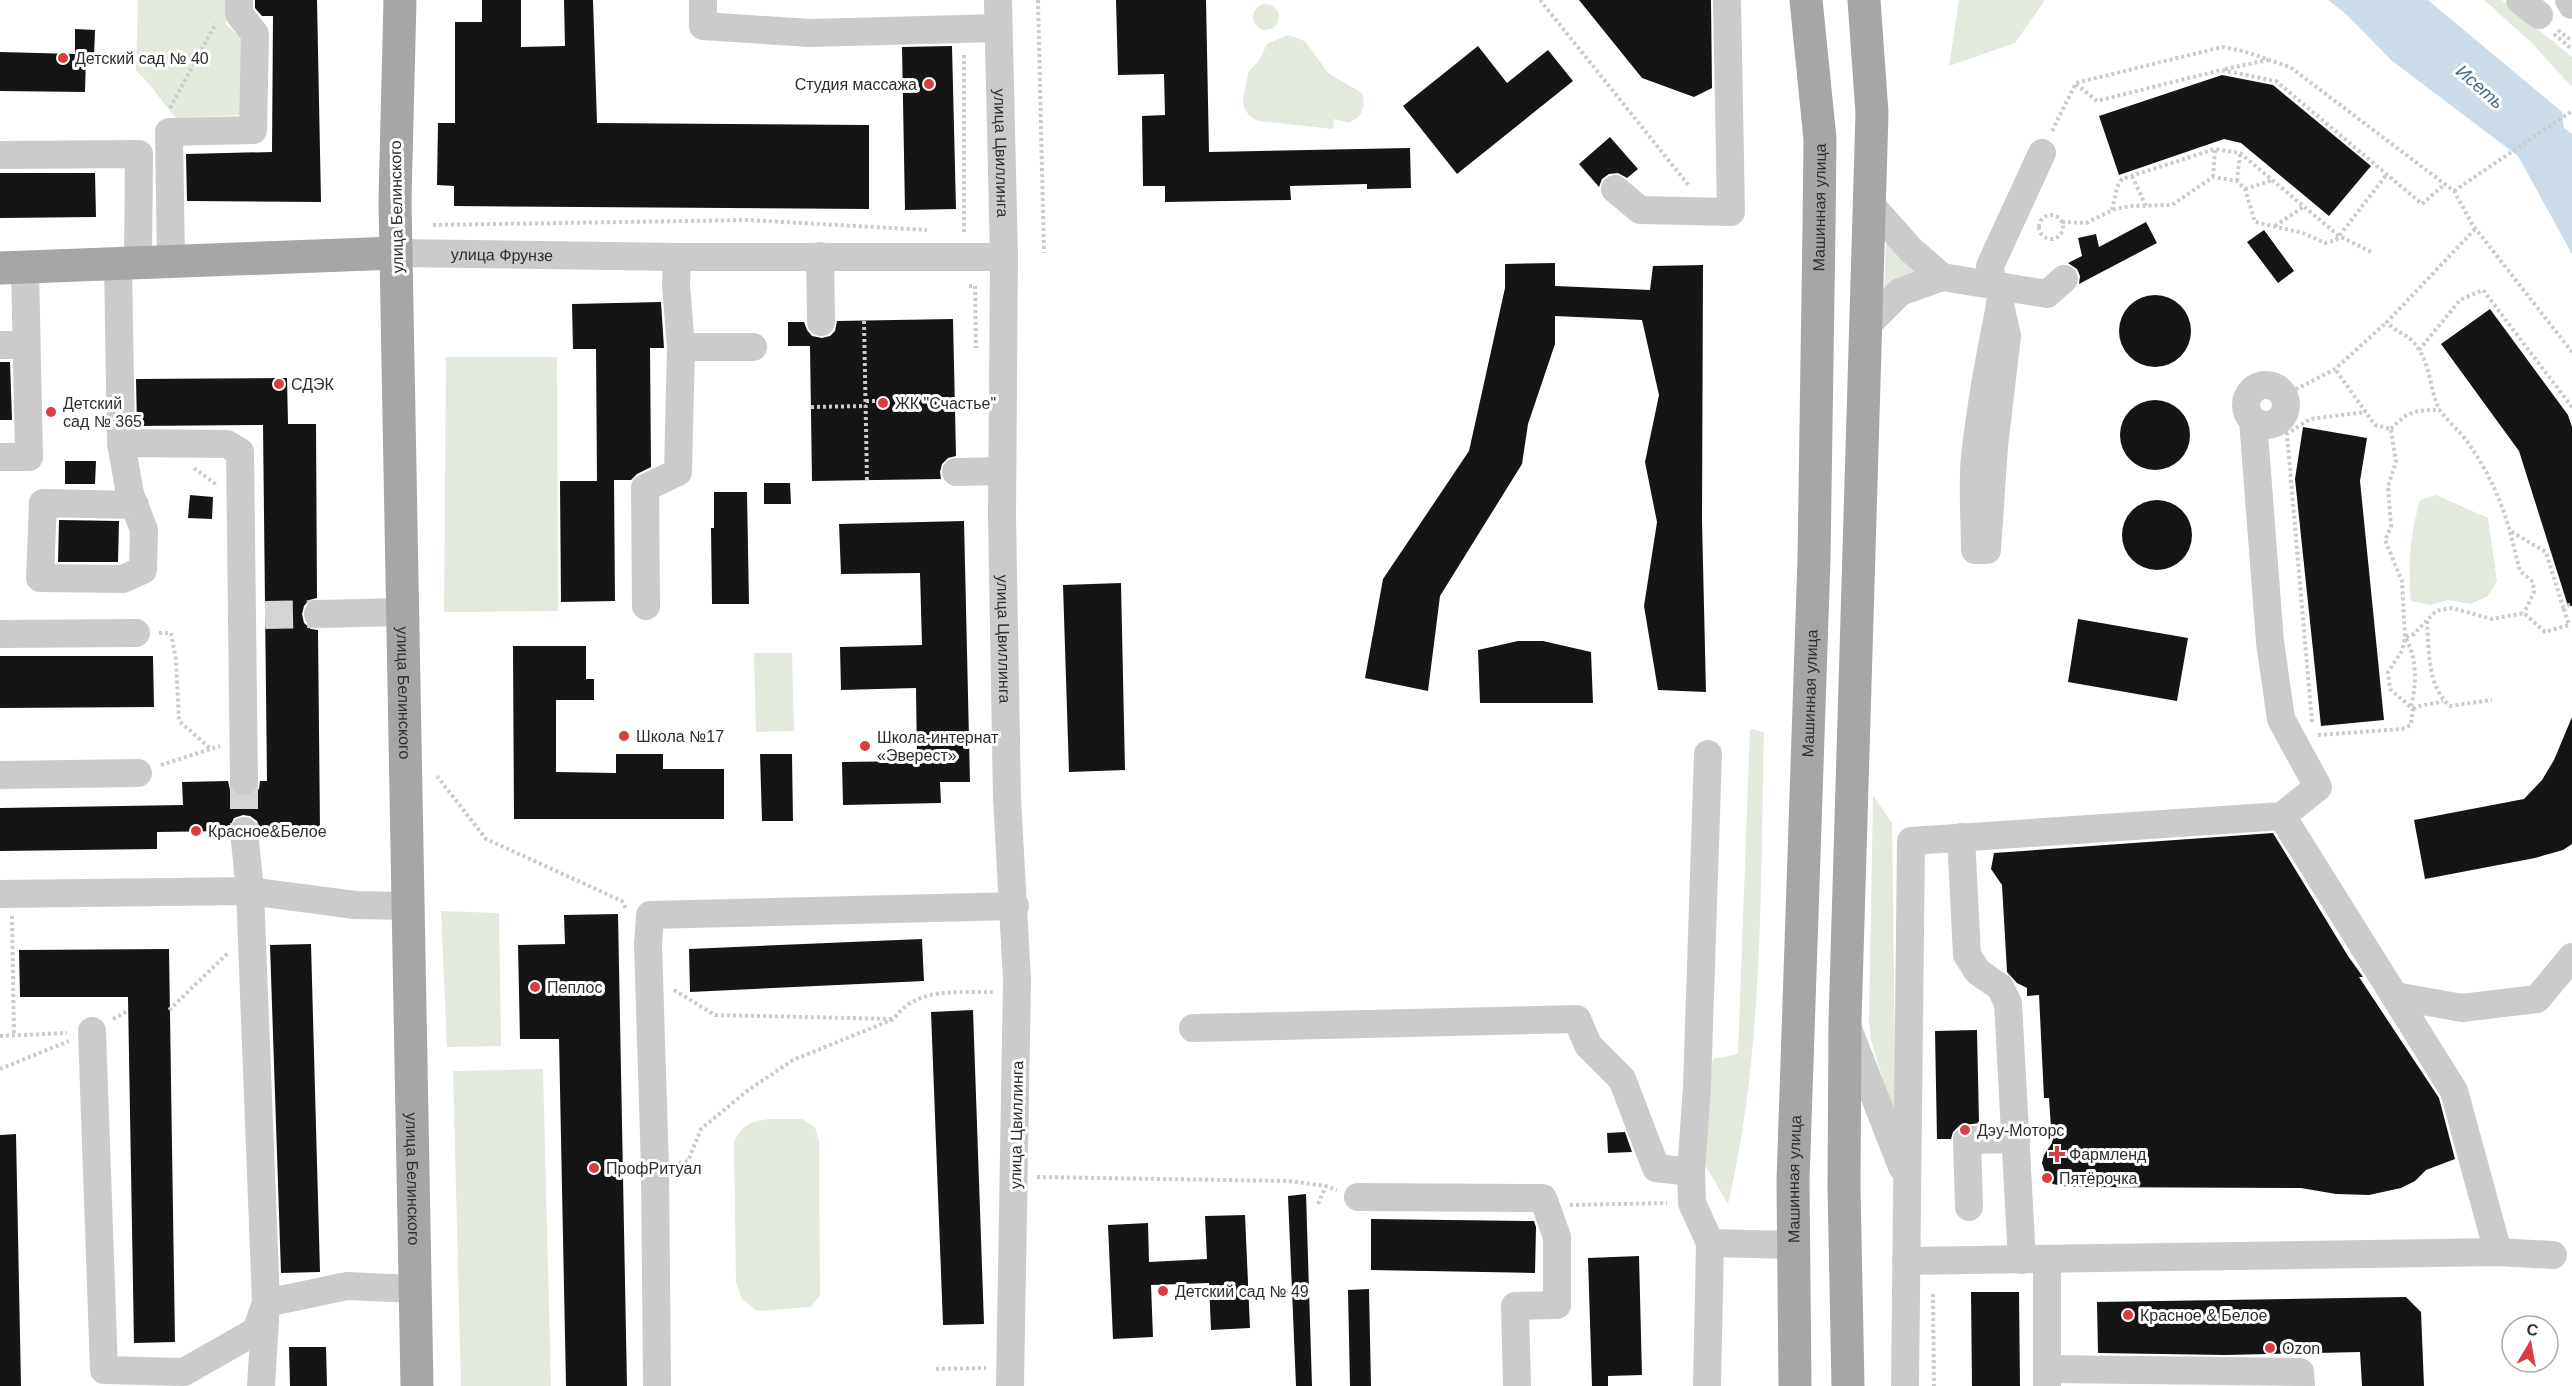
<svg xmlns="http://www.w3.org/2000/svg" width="2572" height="1386" font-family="Arial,sans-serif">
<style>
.green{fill:#e3eadd}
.water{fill:#cbdbe8}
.building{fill:#151515}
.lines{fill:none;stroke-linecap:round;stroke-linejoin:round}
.minor-tunnel{stroke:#d5d5d5;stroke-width:28;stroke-dasharray:28 14;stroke-linecap:butt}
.path{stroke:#cbcbcb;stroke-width:4;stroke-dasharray:3 3;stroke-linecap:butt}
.minor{stroke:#cbcbcb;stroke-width:28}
.major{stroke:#a6a6a6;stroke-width:33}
.poi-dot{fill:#d63f42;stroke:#fff;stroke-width:2}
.labels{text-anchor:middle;stroke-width:6;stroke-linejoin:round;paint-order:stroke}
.poi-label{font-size:16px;fill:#2e2e2e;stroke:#fff;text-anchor:start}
.street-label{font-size:16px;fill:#2e2e2e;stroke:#fff}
.water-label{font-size:18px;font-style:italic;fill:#436a89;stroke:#fff}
</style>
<rect width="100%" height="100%" fill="#fff"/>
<path class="green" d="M138,0H225L226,24L242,39L241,115L176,118C163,104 151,83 136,71Z
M1959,0H2045L2015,43L1949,66Z
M2484,0H2502L2572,57V87L2531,42Z
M1253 17a13 13 0 1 1 26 0a13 13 0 1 1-26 0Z
M1288,35L1305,41L1328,73L1362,93C1367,107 1361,118 1348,123L1334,119L1333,129L1258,121C1233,108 1247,93 1248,72L1259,61L1267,44Z
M1886,243L1924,273L1884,294Z
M446,357H557L558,611L444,612Z
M2436,495L2488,518L2497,581L2488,596L2471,604L2447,600L2431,605L2411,601C2407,569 2411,531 2420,500Z
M792,653L794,731L756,732L754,653Z
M1750,729L1764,732C1760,890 1764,1050 1728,1204L1698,1153L1713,1059L1738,1054Z
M1873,795L1892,823L1896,1123L1871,1040L1869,1021Z
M441,911L499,913L501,1046L447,1047Z
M543,1069L551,1386H461L453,1071Z
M802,1119L815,1127L819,1140L820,1295L811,1307L757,1311L742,1299L736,1283L734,1143C744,1113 775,1120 802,1119Z"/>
<path class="water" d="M2328,0H2428L2562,112L2564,128L2572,134V254L2518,156L2391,60L2347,15Z"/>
<path class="building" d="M255,0H317L321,202L187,201L186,154L272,152L273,16H262L255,8Z
M482,0H521V47L565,46L564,0H593L597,123L869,125V209L454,206V186L437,185L438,123H455V22H482Z
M1116,0H1206L1209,152L1410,148L1411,188L1367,189V184L1290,186L1291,200L1165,202V186H1143L1142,116L1165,115L1164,74L1118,75Z
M1579,0H1711L1712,88L1694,97L1642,78Z
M75,29L95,30L94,57L86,56L85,92L0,91V52L75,54Z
M952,46L956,209L905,210L902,47Z
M1478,46L1507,83L1548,50L1573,81L1457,174L1403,106Z
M2222,75L2273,85L2371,166L2329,216L2241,143L2224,139L2119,175L2099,116Z
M1610,137L1638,169L1627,178L1618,173L1609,174L1602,179L1599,187L1579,164Z
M0,173H95L96,217L0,218Z
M2146,222L2157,243L2079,284L2080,276L2077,269L2068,263L2082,256L2078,238L2096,234L2099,247Z
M2264,230L2294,271L2278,283L2247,242Z
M1555,263V286L1650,290L1653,266L1703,265L1702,521L1706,692L1658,690L1644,606L1657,522L1645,462L1659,395L1642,320L1555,316V344L1528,424L1522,464L1440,596L1428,691L1365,678L1383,579L1469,451L1505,288V264Z
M2119 331a36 36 0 1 1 72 0a36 36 0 1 1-72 0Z
M661,302L664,348H650L651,467L637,474L631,480H614L615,601L561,602L560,481H597L596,349H573L572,304Z
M2490,309L2568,415L2572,427V606H2568L2519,451L2441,344Z
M953,319L956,456L948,458L942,464L940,472L941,479L812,481L810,346H788V322H804L807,330L812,336L822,338L830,336L835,331L837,321Z
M0,362H10L12,420H0Z
M287,378L288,424H316L317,598L309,600L304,606L302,614L304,623L311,629L318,630L320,830H261L257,821L250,816L243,815L234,818L228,831L157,832V849L0,851V808L183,805L182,782L228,781L230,790L235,795L244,797L253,795L259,789L260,781H267L263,425L137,426L136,379Z
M2120 435a35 35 0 1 1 70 0a35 35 0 1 1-70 0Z
M2303,427L2367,438L2360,481L2384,720L2321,726L2295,479Z
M65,461H96L95,484H65Z
M764,483H790L791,504H764Z
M714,492H747L749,604H712L711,528H714Z
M190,495L213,497L212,519L188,518Z
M2122 535a35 35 0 1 1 70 0a35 35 0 1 1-70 0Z
M59,520L119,521L118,562H58Z
M964,521L970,782H940L941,803L843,805L842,762L917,761L916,688L841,690L840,647L922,645L920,573L841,574L839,524Z
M1121,583L1125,770L1069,772L1063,585Z
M2078,619L2188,638L2177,701L2068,682Z
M1518,641H1543L1591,652L1593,703H1480L1478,650Z
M513,646H586V679H594V700H556V772L616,773V754H663V769H724V819H514Z
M0,656H153L154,707L0,708Z
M2572,717V844L2563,850L2535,858L2425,879L2414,820L2524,799L2542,780L2554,760Z
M760,754H792L793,821H762Z
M2273,833L2348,956L2363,977H2359L2439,1098L2455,1159L2426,1170L2415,1181L2401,1188L2369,1195L2336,1194L2301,1188L2069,1187L2053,1184L2047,1178L2042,1163L2044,1155L2052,1143L2049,1098H2044L2039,995L2027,996V988L2017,983L2007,972L2002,885L1991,869L1994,853Z
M618,914L627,1386H566L559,1039H520L518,945L565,944L564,915Z
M922,939L924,981L690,992L689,949Z
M311,944L320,1272L281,1273L270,945Z
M169,949L175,1342L134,1343L128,997H20L19,950Z
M973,1010L984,1324L943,1325L931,1012Z
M1977,1030L1979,1123L1959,1126L1953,1132L1951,1139H1937L1935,1031Z
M1625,1132L1632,1152L1608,1153L1607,1133Z
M16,1134L21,1386H0V1135Z
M1306,1194L1312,1386H1296L1288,1196Z
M1245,1215L1250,1328L1211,1330L1209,1283L1151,1285L1153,1337L1113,1339L1108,1225L1148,1223L1149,1262L1207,1259L1205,1216Z
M1371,1219L1534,1221L1536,1227L1535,1273L1371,1270Z
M1639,1256L1642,1375L1608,1376V1386H1592L1588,1258Z
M1369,1289L1371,1386H1350L1348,1290Z
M1971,1292H2019L2020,1386H1972Z
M2406,1297L2421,1312L2424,1386H2362L2360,1352L2226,1355L2098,1353L2097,1302Z
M289,1347H326L327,1386H290Z"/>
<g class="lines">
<path class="minor-tunnel" d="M265,615L318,614
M244,781V831"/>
<path class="path" d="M1038,0L1044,253
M1540,0L1690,187
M2558,30L2572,41
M2554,34L2572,49
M2225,69L2268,60
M2076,84L2097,101L2221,70L2276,81L2422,204L2445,184
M170,108L216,23
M2052,131L2076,83L2222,47L2243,51L2290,67L2454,191L2472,224L2572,352
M2132,176L2146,206
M2213,177L2215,149
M2237,181L2240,154
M2245,189L2273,180
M2454,191L2572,111
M2112,210L2117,187L2122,179L2215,149L2240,153L2339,236L2373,253
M2039 227a12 12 0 1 1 24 0a12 12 0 1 1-24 0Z
M2062,222L2086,223L2115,209L2133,206L2172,205L2213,177L2237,181L2245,189L2255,222L2303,233L2325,243L2336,240L2387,174
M433,225L748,220L927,230
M2275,226L2303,207
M2475,229L2387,322C2396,333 2408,334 2415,344C2431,364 2429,387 2439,409C2443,416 2460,432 2466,440C2488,471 2499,495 2510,531L2546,552L2563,607L2572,604
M964,232V52
M969,286H975L976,348
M864,321L867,480
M2419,350L2460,300L2483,290L2572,407
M2285,395L2335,369L2387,322
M866,401H890
M811,407L866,406
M2391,429C2408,411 2415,410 2440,410
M194,468L217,485
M2510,532L2520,571L2533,582L2534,592L2524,613
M2427,621C2429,649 2427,687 2450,706L2492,700
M159,633H171L176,660L179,721L211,749
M2411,706C2417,684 2417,657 2405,637L2414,634L2436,611L2452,608L2492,619L2524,613L2545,632L2569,625L2563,607
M2413,709C2423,703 2433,705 2443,701
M2312,722L2287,434L2310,419L2366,412
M2318,735L2402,729L2411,725L2413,709L2390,689L2388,672L2402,651L2405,637L2402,581L2385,540L2391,527L2388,486L2396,462L2391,429L2375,425L2335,369
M161,765L220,746
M437,776L486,839L622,901L626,909
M12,916L14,1035
M674,990L715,1015L894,1019
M169,1010L229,952
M113,1019L128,1011
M0,1036L67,1033
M0,1069L69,1041
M679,1163L688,1161L701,1129L747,1091L793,1060L894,1019C916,986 959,993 994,992
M1037,1177L1289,1181L1326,1186L1337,1190
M1318,1204L1326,1186
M1570,1205L1667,1203
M1933,1294L1934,1386
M936,1369L986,1368"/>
<g class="minor">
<path d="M703,0V26L810,33L998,28"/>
<path id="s1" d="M998,0L1004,257L1002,516L1007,798L1017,980L1010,1386"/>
<path d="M2520,0L2539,15"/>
<path d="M2569,0L2572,5"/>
<path d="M0,155L139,154L138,263"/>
<path d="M1615,189L1640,210L1731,212L1727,0"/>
<path d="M1870,204L1911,250L1942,277L2047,294L2064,279"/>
<path id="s2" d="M396,253L677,257H1004"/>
<path d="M820,256L821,322"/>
<path d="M171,263L169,132L253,130L255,34L239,14V0"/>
<path d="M118,264L121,443L227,444L240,452L244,781"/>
<path d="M1992,286L1990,266L2042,153"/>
<path d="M2000,304L2007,336L1994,446L1987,550H1975C1975,520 1972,488 1975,457C1981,401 1992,343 2004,287"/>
<path d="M1867,325L1900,292L1942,277"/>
<path d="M0,345H26"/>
<path d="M681,347H753"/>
<circle cx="2266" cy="405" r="20"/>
<path d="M121,443L130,494L144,530L143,570L123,579L40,578L43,503L135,505"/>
<path d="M0,457H29L25,267"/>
<path d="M956,472L1002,471"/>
<path d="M646,606L645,488L678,472L681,347L676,285L677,257"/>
<path d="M318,614L404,612"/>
<path d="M0,634L136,633"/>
<path d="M0,775L138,773"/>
<path d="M2282,816L2454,1091L2498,1252"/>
<path d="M1961,837L1967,955L1978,972L2000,987L2008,1003L2022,1260"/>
<path d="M0,894L250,891L355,905L407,906"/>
<path d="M2395,996L2462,1008L2537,999L2572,957"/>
<path d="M1847,1026L1902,1167"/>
<path d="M1193,1028L1577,1019L1588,1045L1622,1079L1656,1168L1691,1172"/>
<path d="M92,1031L104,1370L184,1372L256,1331L266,1303L250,891L244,831"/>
<path d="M1358,1197L1543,1198L1557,1237V1305L1515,1306L1517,1386"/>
<path d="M1969,1207L1967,1140L2016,1139"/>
<path d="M1710,1243L1793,1245"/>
<path d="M2047,1259V1386"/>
<path d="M1906,1261L2498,1252L2553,1255"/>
<path d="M2047,1369L2300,1372L2301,1386"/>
<path d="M261,1386L266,1303L347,1286L414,1289"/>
<path d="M657,1386L655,1168L648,944L650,915L1015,906"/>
<path d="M1707,1386L1710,1243L1692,1203L1691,1172L1697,1087L1708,754"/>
<path d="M1905,1386L1911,841L2282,816L2318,787L2281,719L2270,642L2253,420"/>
</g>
<g class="major">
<path id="s3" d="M400,0L395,200L417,1386"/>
<path d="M0,268L396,253"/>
<path id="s4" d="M1795,1386L1793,1181L1814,559L1819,227L1820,139L1806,0"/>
<path d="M1848,1386L1844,1187L1845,1022L1872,113L1864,0"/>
</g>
</g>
<g class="poi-dot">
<circle cx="63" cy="58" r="6"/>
<circle cx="929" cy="84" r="6"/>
<circle cx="279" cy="384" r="6"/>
<circle cx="883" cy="403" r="6"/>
<circle cx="51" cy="412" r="6"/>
<circle cx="624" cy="736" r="6"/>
<circle cx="865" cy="746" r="6"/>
<circle cx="196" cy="831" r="6"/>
<circle cx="535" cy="987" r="6"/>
<circle cx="1965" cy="1130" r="6"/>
<path d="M2054 1145h6v6h6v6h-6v6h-6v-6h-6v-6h6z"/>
<circle cx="594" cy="1168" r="6"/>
<circle cx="2047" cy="1178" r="6"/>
<circle cx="1163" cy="1291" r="6"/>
<circle cx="2128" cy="1315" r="6"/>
<circle cx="2270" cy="1348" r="6"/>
</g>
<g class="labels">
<g class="poi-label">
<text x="75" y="64">Детский сад № 40</text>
<text x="917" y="90" text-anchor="end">Студия массажа</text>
<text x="291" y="390">СДЭК</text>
<text x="63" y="409">Детский<tspan x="63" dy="18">сад № 365</tspan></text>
<text x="895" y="409">ЖК "Счастье"</text>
<text x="636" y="742">Школа №17</text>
<text x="877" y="743">Школа-интернат<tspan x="877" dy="18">«Эверест»</tspan></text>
<text x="208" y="837">Красное&amp;Белое</text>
<text x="547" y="993">Пеплос</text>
<text x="1977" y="1136">Дэу-Моторс</text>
<text x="2069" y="1160">Фармленд</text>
<text x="606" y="1174">ПрофРитуал</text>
<text x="2059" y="1184">Пятёрочка</text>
<text x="1175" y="1297">Детский сад № 49</text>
<text x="2140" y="1321">Красное &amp; Белое</text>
<text x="2282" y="1354">Ozon</text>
</g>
<g class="street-label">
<text dy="6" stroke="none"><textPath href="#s1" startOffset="153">улица Цвиллинга</textPath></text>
<text transform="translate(396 207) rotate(-91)" y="6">улица Белинского</text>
<text dy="6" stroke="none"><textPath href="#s4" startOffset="1179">Машинная улица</textPath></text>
<text dy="6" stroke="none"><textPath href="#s2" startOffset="106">улица Фрунзе</textPath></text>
<text dy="6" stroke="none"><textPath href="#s1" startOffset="639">улица Цвиллинга</textPath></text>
<text dy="6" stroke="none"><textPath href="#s3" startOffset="693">улица Белинского</textPath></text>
<text dy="6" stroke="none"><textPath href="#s4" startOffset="693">Машинная улица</textPath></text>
<text transform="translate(1016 1125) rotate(-89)" y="6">улица Цвиллинга</text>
<text dy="6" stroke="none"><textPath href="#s4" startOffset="207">Машинная улица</textPath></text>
<text dy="6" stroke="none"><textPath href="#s3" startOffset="1179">улица Белинского</textPath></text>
</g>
<g class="water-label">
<text transform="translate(2480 87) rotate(41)" y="6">Исеть</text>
</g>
</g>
<g transform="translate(2530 1344) rotate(10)"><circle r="28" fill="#ffffff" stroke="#ababab" stroke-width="1.5"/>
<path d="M0-4.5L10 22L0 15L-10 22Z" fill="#d63f42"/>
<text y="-9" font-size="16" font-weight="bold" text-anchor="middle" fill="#2e2e2e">С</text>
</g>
</svg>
